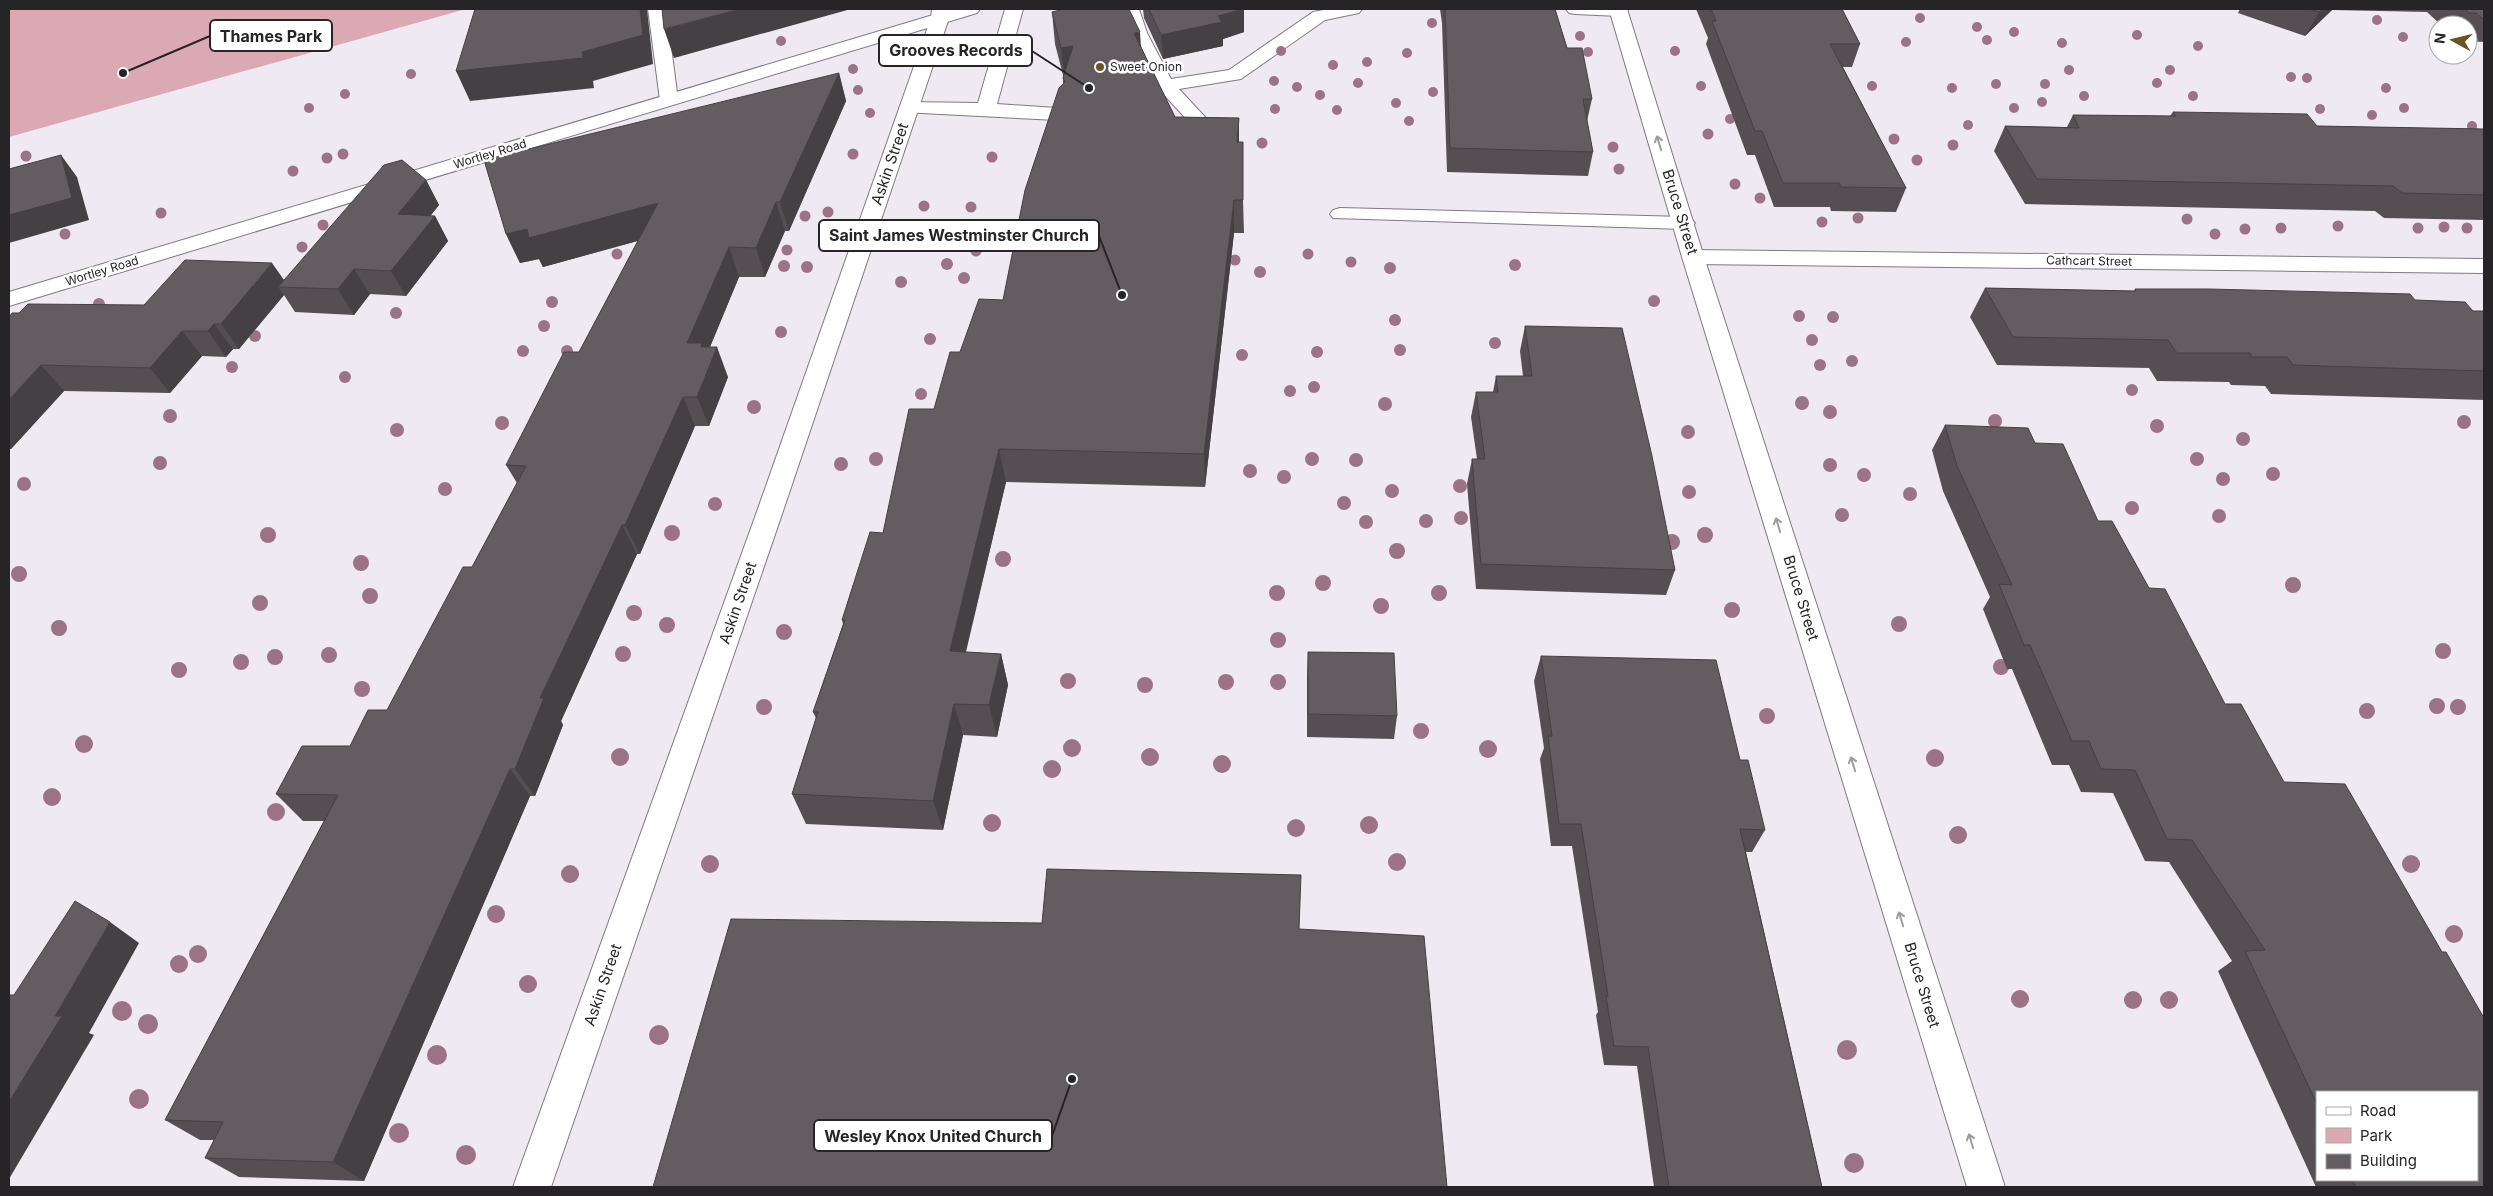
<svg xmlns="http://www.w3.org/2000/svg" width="2493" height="1196" font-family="Inter,sans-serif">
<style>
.green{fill:#dba9b4}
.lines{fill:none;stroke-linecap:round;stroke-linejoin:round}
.lane-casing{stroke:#7f7a82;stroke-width:2}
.street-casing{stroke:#7f7a82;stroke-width:2}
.secondary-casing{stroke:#7f7a82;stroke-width:2}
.lane{fill:#fff;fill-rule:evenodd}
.street{fill:#fff;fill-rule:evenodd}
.secondary{fill:#fff;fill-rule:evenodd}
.tree{fill:#9c7385}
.wall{fill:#554f53;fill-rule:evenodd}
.shaded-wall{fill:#454044}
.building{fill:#635c61;stroke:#454044}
.oneway{stroke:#9d9c9e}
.poi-dot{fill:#6c5324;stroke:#fff;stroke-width:2}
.labels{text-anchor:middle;stroke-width:5;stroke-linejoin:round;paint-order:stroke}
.far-poi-label{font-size:12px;fill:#262427;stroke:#fff;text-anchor:start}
.far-street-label{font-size:12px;fill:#262427;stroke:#fff}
.street-label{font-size:15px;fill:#262427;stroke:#fff}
.leader{fill:none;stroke:#262427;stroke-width:2}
.callout-dot{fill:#262427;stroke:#fff;stroke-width:2}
.callout{fill:#fff;stroke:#262427;stroke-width:2}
.callout-label{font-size:16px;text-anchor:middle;font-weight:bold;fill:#262427}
</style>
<rect width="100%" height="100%" fill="#efeaf2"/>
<path class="green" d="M9,9H466L9,137Z"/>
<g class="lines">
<defs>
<path id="lane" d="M648,9H666L678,100L676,104H662L660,100Z
M1005,9H1023L997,104L1057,108L1064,110L1067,114L1064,118L1057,120L902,112L899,108L902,104L909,102L978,103Z
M1121,9H1139L1147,33L1171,79L1229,70L1313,12L1329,9H1362L1359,13L1325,20L1241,79L1179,89L1219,132L1216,136H1202L1156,86L1129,33Z
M1566,9H1626L1628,11L1625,15L1619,16L1575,14L1569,13Z
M1340,208L1684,217L1691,219L1695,223L1691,227L1684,229L1333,218L1330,214L1333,210Z"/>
<path id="street" d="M932,9H950L949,18L781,517L551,1187H513L755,517L931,18Z
M1693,250L2484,259V273L1693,264L1685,262L1682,257L1685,252Z"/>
<path id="secondary" d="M953,9H980L977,13L9,306V292Z
M1609,9H1627L1704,257L2005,1187H1967L1682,257Z"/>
</defs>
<use href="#lane" class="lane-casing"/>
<use href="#street" class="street-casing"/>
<use href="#secondary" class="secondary-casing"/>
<use href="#lane" class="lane"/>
<use href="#street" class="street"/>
<use href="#secondary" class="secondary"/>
</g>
<g class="tree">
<circle cx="1920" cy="18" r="5"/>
<circle cx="2377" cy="20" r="5"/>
<circle cx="1432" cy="23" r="5"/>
<circle cx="1977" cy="27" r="5"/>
<circle cx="2014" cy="32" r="5"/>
<circle cx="2137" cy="35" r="5"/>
<circle cx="1580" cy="36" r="5"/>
<circle cx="2403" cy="37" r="5"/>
<circle cx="1987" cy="40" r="5"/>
<circle cx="781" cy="41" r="5"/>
<circle cx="1906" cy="42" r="5"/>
<circle cx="2062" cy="43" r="5"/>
<circle cx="2198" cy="46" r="5"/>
<circle cx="1281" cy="51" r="5"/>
<circle cx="1675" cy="51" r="5"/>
<circle cx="1588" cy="52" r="5"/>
<circle cx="1407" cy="53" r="5"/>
<circle cx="1367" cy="62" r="5"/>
<circle cx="1333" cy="65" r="5"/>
<circle cx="853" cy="69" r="5"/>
<circle cx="2069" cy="70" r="5"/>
<circle cx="2170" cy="70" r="5"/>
<circle cx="411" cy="74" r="5"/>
<circle cx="2291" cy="77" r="5"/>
<circle cx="2307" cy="78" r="5"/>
<circle cx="1274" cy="81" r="5"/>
<circle cx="1358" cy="83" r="5"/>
<circle cx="2157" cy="83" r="5"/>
<circle cx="1996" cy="84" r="5"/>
<circle cx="2045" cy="84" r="5"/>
<circle cx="1701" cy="86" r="5"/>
<circle cx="1872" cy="86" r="5"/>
<circle cx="1297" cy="87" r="5"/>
<circle cx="1952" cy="88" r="5"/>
<circle cx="2386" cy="88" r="5"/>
<circle cx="858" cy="90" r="5"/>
<circle cx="1433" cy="92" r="5"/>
<circle cx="345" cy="94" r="5"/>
<circle cx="1320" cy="95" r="5"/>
<circle cx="2084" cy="96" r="5"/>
<circle cx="2193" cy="96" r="5"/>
<circle cx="2042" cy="102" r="5"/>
<circle cx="1396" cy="103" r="5"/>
<circle cx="309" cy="108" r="5"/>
<circle cx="2014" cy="108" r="5"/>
<circle cx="2404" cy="108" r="5"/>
<circle cx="1275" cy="109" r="5"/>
<circle cx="2320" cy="109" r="5"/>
<circle cx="1337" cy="110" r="5"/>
<circle cx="870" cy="113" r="5"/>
<circle cx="2372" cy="115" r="5"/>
<circle cx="1730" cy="119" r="5"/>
<circle cx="1409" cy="121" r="5"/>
<circle cx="1968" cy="125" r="5"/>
<circle cx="2472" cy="126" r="5"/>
<circle cx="1708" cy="134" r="5.5"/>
<circle cx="1894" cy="139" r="5.5"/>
<circle cx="1262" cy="143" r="5.5"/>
<circle cx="1953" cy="145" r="5.5"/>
<circle cx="1613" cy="147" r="5.5"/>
<circle cx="343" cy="154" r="5.5"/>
<circle cx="853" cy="154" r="5.5"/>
<circle cx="26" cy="156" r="5.5"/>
<circle cx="992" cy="157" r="5.5"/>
<circle cx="327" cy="158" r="5.5"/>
<circle cx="1917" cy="160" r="5.5"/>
<circle cx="1619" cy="169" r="5.5"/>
<circle cx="293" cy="171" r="5.5"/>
<circle cx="1735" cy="184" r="5.5"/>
<circle cx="1760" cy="198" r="5.5"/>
<circle cx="924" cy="206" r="5.5"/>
<circle cx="971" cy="207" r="5.5"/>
<circle cx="828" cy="212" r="5.5"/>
<circle cx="161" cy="213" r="5.5"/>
<circle cx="805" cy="216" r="5.5"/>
<circle cx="1858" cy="218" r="5.5"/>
<circle cx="2187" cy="219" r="5.5"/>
<circle cx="1822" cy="222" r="5.5"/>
<circle cx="323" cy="225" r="5.5"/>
<circle cx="2338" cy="226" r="5.5"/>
<circle cx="2444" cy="227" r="5.5"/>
<circle cx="2281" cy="228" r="5.5"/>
<circle cx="2418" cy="228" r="5.5"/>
<circle cx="2467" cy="228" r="5.5"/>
<circle cx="2245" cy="229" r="5.5"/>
<circle cx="65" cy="234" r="5.5"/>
<circle cx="2215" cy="234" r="5.5"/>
<circle cx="302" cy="247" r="5.5"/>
<circle cx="787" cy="250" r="5.5"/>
<circle cx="976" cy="251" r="5.5"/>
<circle cx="617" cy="254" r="5.5"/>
<circle cx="1308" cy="254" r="5.5"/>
<circle cx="1235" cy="260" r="5.5"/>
<circle cx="1351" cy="262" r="5.5"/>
<circle cx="947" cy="264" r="6"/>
<circle cx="1515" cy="265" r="6"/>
<circle cx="784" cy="266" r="6"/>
<circle cx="807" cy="267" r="6"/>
<circle cx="1390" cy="268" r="6"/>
<circle cx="1260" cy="272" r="6"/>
<circle cx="964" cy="278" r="6"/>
<circle cx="901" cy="282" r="6"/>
<circle cx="1654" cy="301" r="6"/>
<circle cx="552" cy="302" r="6"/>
<circle cx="99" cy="304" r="6"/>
<circle cx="396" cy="313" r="6"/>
<circle cx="1799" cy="316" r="6"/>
<circle cx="1833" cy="317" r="6"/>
<circle cx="1395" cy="320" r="6"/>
<circle cx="544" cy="326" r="6"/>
<circle cx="781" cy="332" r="6"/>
<circle cx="255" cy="336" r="6"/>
<circle cx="930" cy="339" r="6"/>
<circle cx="1812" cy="340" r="6"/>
<circle cx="1495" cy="343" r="6"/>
<circle cx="1400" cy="350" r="6"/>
<circle cx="523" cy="351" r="6"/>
<circle cx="567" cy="351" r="6"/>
<circle cx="1317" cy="352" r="6"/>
<circle cx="1242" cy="355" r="6"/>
<circle cx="1852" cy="361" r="6"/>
<circle cx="1820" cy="365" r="6"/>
<circle cx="232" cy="367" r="6"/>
<circle cx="345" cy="377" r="6"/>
<circle cx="1314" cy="387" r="6"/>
<circle cx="2132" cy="390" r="6"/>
<circle cx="1290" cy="391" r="6"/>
<circle cx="921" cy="394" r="6"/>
<circle cx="1802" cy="403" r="7"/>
<circle cx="1385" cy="404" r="7"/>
<circle cx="754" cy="407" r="7"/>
<circle cx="1830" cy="412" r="7"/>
<circle cx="170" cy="416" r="7"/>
<circle cx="1995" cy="421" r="7"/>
<circle cx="2464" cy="422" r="7"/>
<circle cx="502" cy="423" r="7"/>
<circle cx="2157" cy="426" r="7"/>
<circle cx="397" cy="430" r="7"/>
<circle cx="1688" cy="432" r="7"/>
<circle cx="2243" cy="439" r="7"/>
<circle cx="876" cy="459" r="7"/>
<circle cx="1312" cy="459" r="7"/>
<circle cx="2197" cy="459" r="7"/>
<circle cx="1356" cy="460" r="7"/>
<circle cx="160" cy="463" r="7"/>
<circle cx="841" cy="464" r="7"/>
<circle cx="1830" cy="465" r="7"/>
<circle cx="1250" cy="471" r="7"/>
<circle cx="2273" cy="474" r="7"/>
<circle cx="1864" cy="475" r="7"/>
<circle cx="1284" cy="477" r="7"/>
<circle cx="2223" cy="479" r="7"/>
<circle cx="24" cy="484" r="7"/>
<circle cx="1460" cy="486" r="7"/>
<circle cx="445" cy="489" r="7"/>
<circle cx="1392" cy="491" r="7"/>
<circle cx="1689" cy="492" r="7"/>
<circle cx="1910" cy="494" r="7"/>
<circle cx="1344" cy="503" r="7"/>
<circle cx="715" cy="504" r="7"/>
<circle cx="2132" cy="508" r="7"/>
<circle cx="1842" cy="515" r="7"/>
<circle cx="2219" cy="516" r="7"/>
<circle cx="1461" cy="518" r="7"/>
<circle cx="1426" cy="521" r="7"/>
<circle cx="1366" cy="522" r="7"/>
<circle cx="672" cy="533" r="8"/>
<circle cx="268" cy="535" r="8"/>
<circle cx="1705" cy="535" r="8"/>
<circle cx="1672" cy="542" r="8"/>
<circle cx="1397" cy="551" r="8"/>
<circle cx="1003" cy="559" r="8"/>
<circle cx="361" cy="563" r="8"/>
<circle cx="19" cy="574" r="8"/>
<circle cx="1323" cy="583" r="8"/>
<circle cx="2293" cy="585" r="8"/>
<circle cx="1277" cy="593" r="8"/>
<circle cx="1439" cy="593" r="8"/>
<circle cx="370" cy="596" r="8"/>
<circle cx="260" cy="603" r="8"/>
<circle cx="1381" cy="606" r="8"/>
<circle cx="1732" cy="610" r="8"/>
<circle cx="634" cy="613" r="8"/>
<circle cx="1899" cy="624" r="8"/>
<circle cx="667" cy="625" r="8"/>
<circle cx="59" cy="628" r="8"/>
<circle cx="784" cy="632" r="8"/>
<circle cx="1278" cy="640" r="8"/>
<circle cx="2443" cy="651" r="8"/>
<circle cx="623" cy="654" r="8"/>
<circle cx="329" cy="655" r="8"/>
<circle cx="275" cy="657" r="8"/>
<circle cx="241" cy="662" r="8"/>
<circle cx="2001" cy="667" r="8"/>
<circle cx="179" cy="670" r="8"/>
<circle cx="1068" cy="681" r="8"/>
<circle cx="1226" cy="682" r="8"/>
<circle cx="1278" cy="682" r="8"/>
<circle cx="1145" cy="685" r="8"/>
<circle cx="362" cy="689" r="8"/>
<circle cx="2437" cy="706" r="8"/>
<circle cx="764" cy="707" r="8"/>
<circle cx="2458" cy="707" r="8"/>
<circle cx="2367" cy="711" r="8"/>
<circle cx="1767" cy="716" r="8"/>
<circle cx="1421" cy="731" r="8"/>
<circle cx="84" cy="744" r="9"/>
<circle cx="1072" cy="748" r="9"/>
<circle cx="1488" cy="749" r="9"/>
<circle cx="620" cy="757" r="9"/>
<circle cx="1150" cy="757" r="9"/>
<circle cx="1935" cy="758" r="9"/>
<circle cx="1222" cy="764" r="9"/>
<circle cx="1052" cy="769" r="9"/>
<circle cx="52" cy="797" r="9"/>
<circle cx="276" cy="812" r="9"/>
<circle cx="992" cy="823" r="9"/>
<circle cx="1369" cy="825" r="9"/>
<circle cx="1296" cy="828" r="9"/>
<circle cx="1958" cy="835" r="9"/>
<circle cx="1397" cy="862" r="9"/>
<circle cx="710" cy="864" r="9"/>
<circle cx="2411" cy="864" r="9"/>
<circle cx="570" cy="874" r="9"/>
<circle cx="496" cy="914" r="9"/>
<circle cx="2454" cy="934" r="9"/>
<circle cx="198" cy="954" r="9"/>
<circle cx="179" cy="964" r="9"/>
<circle cx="528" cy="984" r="9"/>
<circle cx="2020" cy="999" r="9"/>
<circle cx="2133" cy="1000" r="9"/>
<circle cx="2169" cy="1000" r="9"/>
<circle cx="122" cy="1011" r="10"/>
<circle cx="148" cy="1024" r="10"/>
<circle cx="659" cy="1035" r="10"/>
<circle cx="1847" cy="1050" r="10"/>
<circle cx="437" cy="1055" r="10"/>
<circle cx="139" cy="1099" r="10"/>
<circle cx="399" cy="1133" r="10"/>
<circle cx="466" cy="1155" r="10"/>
<circle cx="1854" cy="1163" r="10"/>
</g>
<path class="wall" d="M1143,9H1244V32L1223,39V46L1163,59L1144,18Z
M1440,9H1555L1567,48L1592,99L1587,121L1593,152L1588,176L1447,172L1442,23Z
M1696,9H1842L1860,44L1852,67H1843L1906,188L1896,212L1831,211L1830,207H1774L1755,155H1747L1706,44L1708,38Z
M2240,9H2484V42L2468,41V25H2441L2427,12L2332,10L2305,36L2238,13Z
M1052,12L1141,47L1175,117L1239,118V142L1243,200L1244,233H1234L1205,487L1006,482L966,652L1001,654L1008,685L997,737L963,735L943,830L806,824L792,794L816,718L813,712L843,624L842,620L883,533L934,409L960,352L1003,300L1063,84V75L1055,44Z
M839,73L846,101L789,231H785L765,277H739L710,347L728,377L709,426H695L640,554H637L561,721L563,725L535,796H530L364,1181L239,1177L205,1158L214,1140H200L165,1120L324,821H303L276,794L350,746L387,710L472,567L517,483L506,465L579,352L638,241L543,267L539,259L520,263L506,234Z
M2173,112L2317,126L2484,129V220L2384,218L2375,211L2025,204L1994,151L2005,126L2067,127L2073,115L2170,116Z
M426,180L439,205L430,216H435L448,241L406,296L370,294L354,315L295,312L284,295L239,349H233L226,357L202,356L170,393L64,391L11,449H9V317L19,313L144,305L284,280Z
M1985,288L2134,291L2135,289L2415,300L2473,311H2484V400L2271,394L2265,386L2231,385L2229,382L2157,381L2149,368L1997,365L1970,317Z
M1525,326L1675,570L1666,595L1476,589L1467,484L1472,459H1477L1471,417L1476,392H1493L1496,376H1523L1520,351Z
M1945,425L2035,443L2098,521L2149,588L2225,704L2484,1187H2316L2218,971L2232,961L2169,862L2145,861L2113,793L2081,792L2069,765H2052L2012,669H2007L1983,609L1990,597L1943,491L1932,450ZM2317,1092L2477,1180H2317Z
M1308,652L1397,716L1394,739L1307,737V676Z
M1541,656L1740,760L1765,830L1752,852H1746L1822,1187H1654L1637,1066L1604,1065L1596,1015L1598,1012L1572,846H1551L1540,759L1544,748L1534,681Z"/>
<path class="shaded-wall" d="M640,9H647L653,64L593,81L594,88L470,101L456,71L582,52Z
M740,9H851L674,58L664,29Z
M1243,9H1244V32L1223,39V46L1163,59L1161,35L1218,16Z
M2323,9H2333L2305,36L2319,12Z
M1140,32L1142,63L1134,33Z
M1073,46L1065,80L1061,48Z
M839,73L846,101L789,231L780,202Z
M1239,118V151L1237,142Z
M61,155L77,177L89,220L9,243V215Z
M426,180L439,205L412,239L398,214Z
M1234,200V233L1205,487L1204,454Z
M776,202L785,231L765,277L756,248Z
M658,203L669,232L543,267L539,259L520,263L506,234L527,229Z
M435,216L448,241L406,296L391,271Z
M729,247L739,277L707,354L717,347L728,377L709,426L697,397L687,343Z
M272,263L289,287H278L284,295L239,349L221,324Z
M354,269L370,294L354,315L338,289Z
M214,324L233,349L226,357L208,331Z
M182,331L202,356L170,393L150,368Z
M41,365L64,391L11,449L9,447V400Z
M683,397L695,426L640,554L625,525Z
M999,449L1006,482L958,683L950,651Z
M622,525L637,554L561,721L563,725L535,796L515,769L540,698Z
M1001,654L1008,685L997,737L989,705Z
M954,704L963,735L943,830L933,801Z
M510,769L530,796L364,1181L333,1162Z
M110,922L139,943L89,1033L94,1035L9,1179V1102L55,1016Z"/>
<path class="building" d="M475,9H640L643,35L582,52L583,58L456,71Z
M662,9H740L664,29Z
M1064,9H1129L1140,32L1134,33L1175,117L1239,118L1237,142H1243V200H1234L1204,454L999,449L950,651L1001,654L989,705L954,704L933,801L792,794L818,712H813L845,620H842L870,532L883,533L909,409H934L950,352H960L979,299L1003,300L1025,190L1059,88L1065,82L1063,78L1073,46L1061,48L1052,12Z
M1149,9H1243L1218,16L1222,22L1161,35Z
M1445,9H1555L1567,48H1582L1592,99H1583L1593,152L1450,148Z
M1711,9H1842L1860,44H1830L1906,188L1841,187L1839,183H1783L1762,131H1755L1712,21H1716Z
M2308,9H2323L2319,12Z
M2465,9H2484V18H2482L2476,13H2469Z
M839,73L780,202H776L756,248L729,247L687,343H702L701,347H717L697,397H683L625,525H622L540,698H544L515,769H510L333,1162L205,1158L223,1122L165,1120L338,795L276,794L302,746H350L368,710H387L463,567H472L526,466L506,465L564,352H579L658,203L529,238L527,229L506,234L484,160Z
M2173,112L2307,114L2317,126L2484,129V195L2402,193L2393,186L2037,179L2005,126L2079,128L2073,115L2176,116Z
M61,155L72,198L9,215V169Z
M402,160L426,180L398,214L435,216L391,271L354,269L338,289L278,287L384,165Z
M185,260L272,263L221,324H214L208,331H182L150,368L41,365L9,400V317L12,313H19L28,304L144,305Z
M1985,288L2136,291L2135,289H2209L2410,294L2415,300L2465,302L2473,311H2484V371L2293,365L2287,357H2252L2250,353H2177L2168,340L2013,337Z
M1525,326L1622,328L1652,456L1675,570L1481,564L1472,459H1485L1476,392H1498L1496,376H1532Z
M1945,425L2028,428L2035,443L2063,444L2098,521H2112L2149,588L2165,589L2225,704H2241L2284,782L2345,784L2442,952H2446L2484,1018V1187H2356L2352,1180H2477V1092H2317V1104L2245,951L2265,950L2192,840L2167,839L2135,770L2101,769L2089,741H2072L2030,645H2024L1999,584L2012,585L1957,466Z
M1308,652L1394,653L1397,716L1308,714Z
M1541,656L1716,660L1740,760H1748L1765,830L1740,829L1822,1187H1669L1648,1047L1614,1046L1606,996H1608L1581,824H1559L1548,736H1552Z
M1047,869L1301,875L1299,929L1424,936L1447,1187H653L731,919L1042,923Z
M75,901L110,922L55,1016H62L9,1102V995H14Z"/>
<defs><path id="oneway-shaft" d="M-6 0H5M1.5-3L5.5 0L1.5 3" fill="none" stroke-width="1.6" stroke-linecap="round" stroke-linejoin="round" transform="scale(1.25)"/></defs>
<g class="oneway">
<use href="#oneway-shaft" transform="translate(1659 143) rotate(-107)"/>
<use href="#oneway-shaft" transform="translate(1778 525) rotate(-107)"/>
<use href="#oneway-shaft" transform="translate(1853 764) rotate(-107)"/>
<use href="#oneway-shaft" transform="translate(1901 919) rotate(-107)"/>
<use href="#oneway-shaft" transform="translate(1971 1141) rotate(-107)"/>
</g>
<circle class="poi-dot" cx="1100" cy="67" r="5"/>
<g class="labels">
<g class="far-poi-label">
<text x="1110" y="71">Sweet Onion</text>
</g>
<g class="far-street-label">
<text transform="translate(490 154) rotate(-17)" y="4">Wortley Road</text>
<text transform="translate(2089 261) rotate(1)" y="4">Cathcart Street</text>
<text transform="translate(102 271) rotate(-17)" y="4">Wortley Road</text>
</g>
<g class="street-label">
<text transform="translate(890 164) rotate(-71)" y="5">Askin Street</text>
<text transform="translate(1680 212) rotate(73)" y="5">Bruce Street</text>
<text transform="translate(1801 598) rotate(73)" y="5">Bruce Street</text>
<text transform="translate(738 603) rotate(-71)" y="5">Askin Street</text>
<text transform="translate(603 985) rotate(-71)" y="5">Askin Street</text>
<text transform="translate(1922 985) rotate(73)" y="5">Bruce Street</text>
</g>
</g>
<path class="leader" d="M123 73L210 36M1089 88L1032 51M1122 295L1099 236M1072 1079L1052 1136"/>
<g class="callout-dot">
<circle cx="123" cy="73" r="5"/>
<circle cx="1089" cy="88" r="5"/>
<circle cx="1122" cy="295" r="5"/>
<circle cx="1072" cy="1079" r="5"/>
</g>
<g class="callout">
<rect x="210" y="20" width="122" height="31" rx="5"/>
<rect x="879" y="35" width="153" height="31" rx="5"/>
<rect x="819" y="220" width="280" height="31" rx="5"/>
<rect x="814" y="1120" width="238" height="31" rx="5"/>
</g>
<g class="callout-label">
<text x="271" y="42">Thames Park</text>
<text x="956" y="56">Grooves Records</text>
<text x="959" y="241">Saint James Westminster Church</text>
<text x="933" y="1142">Wesley Knox United Church</text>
</g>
<rect width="2493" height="1196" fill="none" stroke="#262427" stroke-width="20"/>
<rect x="2316" y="1091" width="162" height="90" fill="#ffffff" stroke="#a8a7a9"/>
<rect x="2326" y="1107" width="25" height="8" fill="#ffffff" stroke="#a8a7a9"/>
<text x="2360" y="1116" font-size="15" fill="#262427">Road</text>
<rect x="2326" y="1128" width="25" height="15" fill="#dba9b4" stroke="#a8a7a9"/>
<text x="2360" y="1141" font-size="15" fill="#262427">Park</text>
<rect x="2326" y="1154" width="25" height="15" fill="#635c61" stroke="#a8a7a9"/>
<text x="2360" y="1166" font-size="15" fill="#262427">Building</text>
<g transform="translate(2453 40) rotate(278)"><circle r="24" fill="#ffffff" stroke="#a8a7a9"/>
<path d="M0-4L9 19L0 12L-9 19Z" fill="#6c5324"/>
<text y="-8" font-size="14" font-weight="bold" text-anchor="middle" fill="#262427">N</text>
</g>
</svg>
